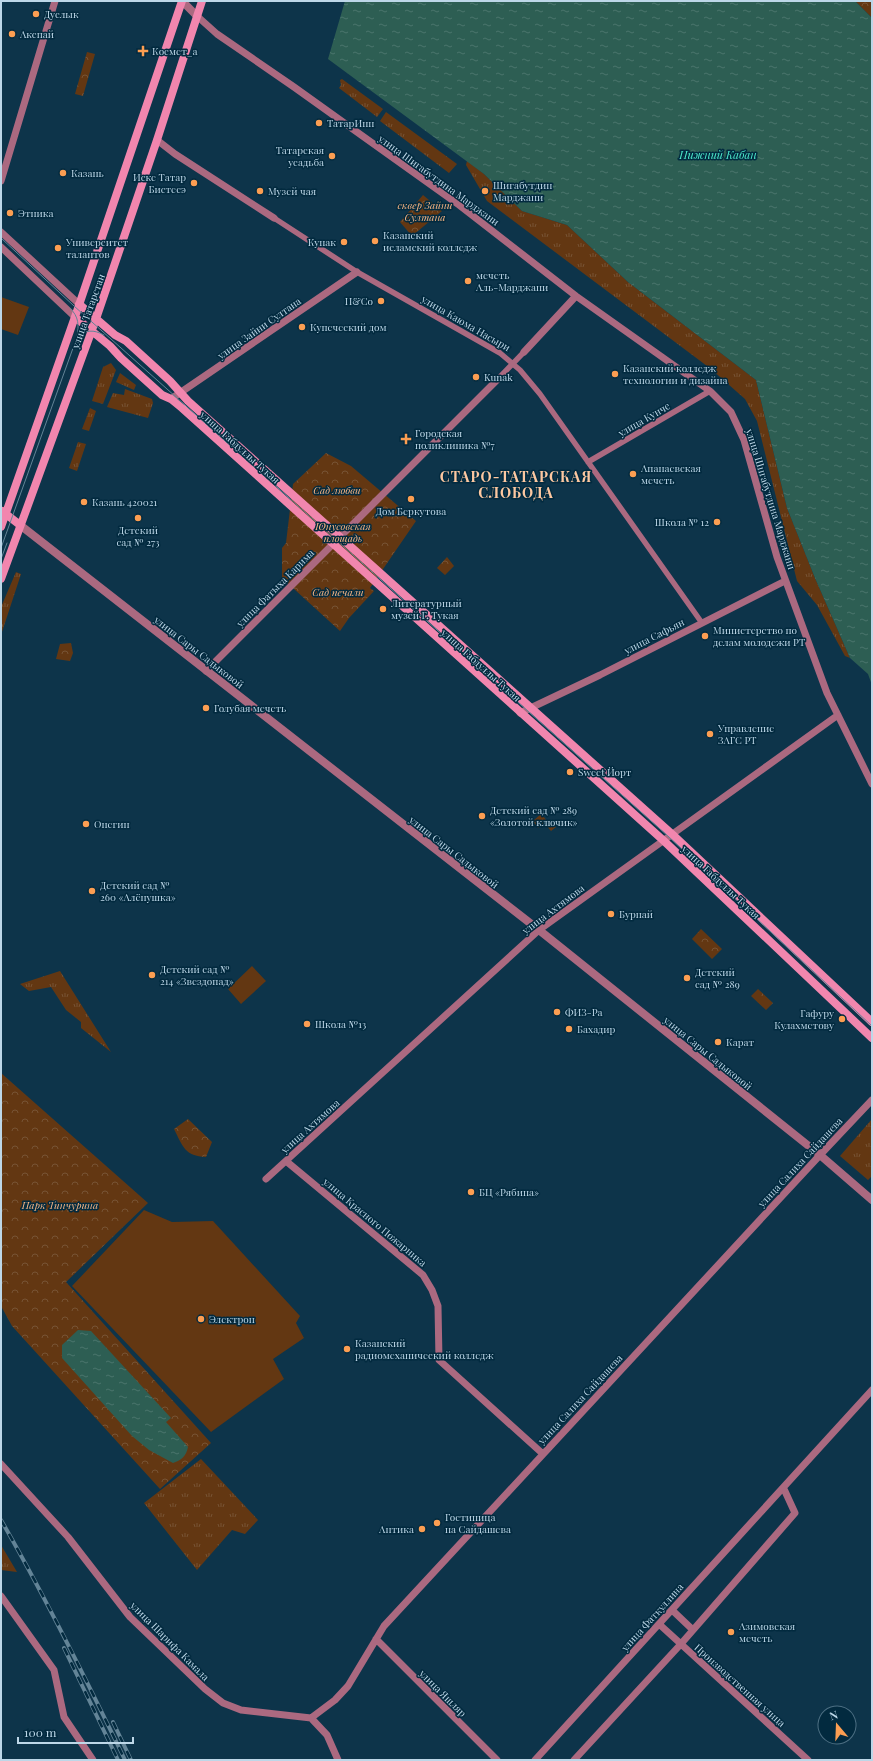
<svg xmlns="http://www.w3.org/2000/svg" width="873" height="1761" font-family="'Playfair Display',serif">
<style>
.grass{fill:url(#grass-tufts)}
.park{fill:url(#park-crowns)}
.pitch{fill:#633712}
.water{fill:url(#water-ripples)}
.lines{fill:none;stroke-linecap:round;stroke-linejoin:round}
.pedestrian{stroke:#ab6980;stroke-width:5.5}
.minor{stroke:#ab6980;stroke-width:7}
.tertiary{stroke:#ab6980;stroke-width:8}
.secondary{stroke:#f186ae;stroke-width:8}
.tram{stroke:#638497;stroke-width:1}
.rail-casing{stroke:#638497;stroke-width:4}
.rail{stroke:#022a3f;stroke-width:2.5;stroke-dasharray:8;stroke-linecap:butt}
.poi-dot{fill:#fc9e52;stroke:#022a3f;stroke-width:1.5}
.labels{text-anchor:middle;stroke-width:3;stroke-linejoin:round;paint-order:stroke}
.poi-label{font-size:10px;fill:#bdd7e8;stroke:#022a3f;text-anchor:start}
.street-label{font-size:10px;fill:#bdd7e8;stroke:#022a3f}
.park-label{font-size:10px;font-style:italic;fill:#fab785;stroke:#022a3f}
.water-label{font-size:11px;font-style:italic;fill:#4de9cb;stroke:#022a3f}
.district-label{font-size:14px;font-weight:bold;letter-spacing:1px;fill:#fdc8a1;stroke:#022a3f}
</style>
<defs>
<pattern id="grass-tufts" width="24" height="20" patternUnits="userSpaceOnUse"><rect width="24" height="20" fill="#633712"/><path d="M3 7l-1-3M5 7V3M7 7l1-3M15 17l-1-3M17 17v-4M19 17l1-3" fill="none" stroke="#775334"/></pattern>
<pattern id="park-crowns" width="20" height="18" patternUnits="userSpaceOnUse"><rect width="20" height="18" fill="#633712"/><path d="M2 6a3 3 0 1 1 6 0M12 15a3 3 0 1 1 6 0" fill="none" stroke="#775334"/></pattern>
<pattern id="water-ripples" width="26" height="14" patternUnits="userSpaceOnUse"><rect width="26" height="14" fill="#2d5e53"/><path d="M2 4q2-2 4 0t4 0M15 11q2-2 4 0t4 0" fill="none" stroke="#4a746c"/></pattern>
</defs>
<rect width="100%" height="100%" fill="#0d344a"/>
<path class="grass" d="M342,79L383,109L377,117L339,88L341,85L340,80Z
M386,112L457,164L449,173L380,121Z
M467,161L484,174L522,211L567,225L628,282L756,380L787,508L815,578L850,658L845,656L817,605L797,581L757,421L745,399L711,369L487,201L466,165Z
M111,363L116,370L103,404L92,401L103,367Z
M120,373L136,385L134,390L116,382Z
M125,389L152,399L153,403L148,418L107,407L113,393L124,395Z
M90,408L96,411L89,431L82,429Z
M78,442L86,444L77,471L69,468Z
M16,572L21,574L1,635V607Z
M60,971L111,1052L81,1028V1022L66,1010L51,987L29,991L20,984Z
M872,1119V1176L868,1180L840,1156Z
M201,1459L258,1520L245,1534L232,1530L197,1570L144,1503Z
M1,1545L17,1572L1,1570Z"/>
<path class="park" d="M855,1H872V18Z
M87,52L95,54L83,96L75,94Z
M423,195L442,211L412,236L400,222Z
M326,453L351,466L416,521L370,588L374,591L349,618L340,631L282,578V548L286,543L293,484Z
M447,557L454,566L445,575L437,568Z
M71,643L73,653L70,661L56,659L60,644Z
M541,814L549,823L556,827L551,831L544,823L538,828L533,821Z
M701,929L722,949L712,959L692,939Z
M758,989L773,1003L766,1010L751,996Z
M1,1073L148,1203L66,1282L211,1443L160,1489L12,1326L1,1306Z
M188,1119L212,1142L206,1157C185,1156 183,1147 174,1129Z"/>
<path class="pitch" d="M1,297L29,307L18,335L1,329Z
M252,966L266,981L241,1004L228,989Z
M144,1210L172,1222L213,1221L300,1316L296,1323L304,1338L273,1359L284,1379L211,1432L72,1286Z"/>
<path class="water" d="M345,1H855L872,18V685L868,674L850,658L815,578L787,508L756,380L628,282L567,225L522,211L484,174L328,59Z
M78,1330L91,1331L171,1418L166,1422L188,1447C186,1456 182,1460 173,1463L149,1450L132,1436L62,1358V1345Z"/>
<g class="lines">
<path class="pedestrian" d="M274,218L357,272L500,353L520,370L540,394L702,623
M498,379L524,352
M588,462L710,391"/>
<path class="minor" d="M197,16L217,34L294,87L459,205L576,296L710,391L731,412L744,440L777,557L827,693L872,784
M157,140L175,154L274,218
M1,181L55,1
M1,232L79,304
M1,247L75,317
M524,352L576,296
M171,399L357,272
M206,671L498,379
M520,713L600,675L785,581
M286,1161L423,1275L432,1290L438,1306L439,1360L543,1454
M266,1179L539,930L838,715
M1,1464L68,1537L130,1617L205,1689L223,1703L241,1710L311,1718L327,1735L338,1760
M1,1596L54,1670L64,1717L93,1760
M672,1610L693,1630
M659,1624L808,1760
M376,1639L497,1760
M311,1718L335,1700L348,1686L384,1626L820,1155L872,1100
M535,1760L872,1390
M574,1760L680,1645L795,1513L784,1489"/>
<path class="tertiary" d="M182,1L197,16
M20,525L539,930L820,1155L872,1200"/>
<path class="secondary" d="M79,304L115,335L126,341L170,381L188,401L673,835L872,1022
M75,317L110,346L121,358L162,395L171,399L182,408L664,841L872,1038
M2,511L20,525
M1,527L76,314L182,1
M1,579L96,319L157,140L202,1"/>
<path class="tram" d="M1,238L74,306L669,837L872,1026
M77,337C86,330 93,329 104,335
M1,548L77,337C79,325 79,317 70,308
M1,559L7,543"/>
<defs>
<path id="rail" d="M1,1520C46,1598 86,1679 125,1760
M64,1648L118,1760
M113,1722L131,1760"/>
</defs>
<use href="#rail" class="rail-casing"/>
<use href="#rail" class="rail"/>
</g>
<g class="poi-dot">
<circle cx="36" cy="14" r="4"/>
<circle cx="12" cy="34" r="4"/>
<path d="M141 45h4v4h4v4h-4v4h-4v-4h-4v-4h4z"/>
<circle cx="319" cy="123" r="4"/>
<circle cx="332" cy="156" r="4"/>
<circle cx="63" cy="173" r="4"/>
<circle cx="194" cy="183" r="4"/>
<circle cx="260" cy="191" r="4"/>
<circle cx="485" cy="191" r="4"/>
<circle cx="10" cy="213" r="4"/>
<circle cx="375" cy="241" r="4"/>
<circle cx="344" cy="242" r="4"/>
<circle cx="58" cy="248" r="4"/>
<circle cx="468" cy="281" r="4"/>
<circle cx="381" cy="301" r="4"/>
<circle cx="302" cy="327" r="4"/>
<circle cx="615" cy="374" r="4"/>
<circle cx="476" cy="377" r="4"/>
<path d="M404 433h4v4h4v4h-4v4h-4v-4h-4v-4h4z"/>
<circle cx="633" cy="474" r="4"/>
<circle cx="411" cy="499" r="4"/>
<circle cx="84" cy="502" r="4"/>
<circle cx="138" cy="518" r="4"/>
<circle cx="717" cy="522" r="4"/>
<circle cx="383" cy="609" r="4"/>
<circle cx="705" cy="636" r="4"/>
<circle cx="206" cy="708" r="4"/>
<circle cx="710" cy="734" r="4"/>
<circle cx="570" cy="772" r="4"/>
<circle cx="482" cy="816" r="4"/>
<circle cx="86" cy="824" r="4"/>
<circle cx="92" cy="891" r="4"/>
<circle cx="611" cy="914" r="4"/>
<circle cx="152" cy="975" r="4"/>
<circle cx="687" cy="978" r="4"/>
<circle cx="557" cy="1012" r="4"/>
<circle cx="842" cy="1019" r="4"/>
<circle cx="307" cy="1024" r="4"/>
<circle cx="569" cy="1029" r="4"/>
<circle cx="718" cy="1042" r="4"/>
<circle cx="471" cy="1192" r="4"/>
<circle cx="201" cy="1319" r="4"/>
<circle cx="347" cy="1349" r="4"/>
<circle cx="437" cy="1523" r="4"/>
<circle cx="422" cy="1529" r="4"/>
<circle cx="731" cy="1632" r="4"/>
</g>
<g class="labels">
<g class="poi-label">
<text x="44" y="18">Дуслык</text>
<text x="20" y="38">Акспай</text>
<text x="152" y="55">Космет_а</text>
<text x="327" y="127">ТатарИнн</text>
<text x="324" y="154" text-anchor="end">Татарская<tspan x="324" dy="12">усадьба</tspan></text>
<text x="71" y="177">Казань</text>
<text x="186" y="181" text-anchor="end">Иске Татар<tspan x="186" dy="12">Бистесэ</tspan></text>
<text x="493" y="189">Шигабутдин<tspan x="493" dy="12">Марджани</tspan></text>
<text x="268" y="195">Музей чая</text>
<text x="18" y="217">Этника</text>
<text x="383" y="239">Казанский<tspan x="383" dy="12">исламский колледж</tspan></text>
<text x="66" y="246">Университет<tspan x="66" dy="12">талантов</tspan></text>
<text x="336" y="246" text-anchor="end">Кунак</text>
<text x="476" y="279">мечеть<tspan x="476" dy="12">Аль-Марджани</tspan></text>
<text x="373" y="305" text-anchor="end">H&amp;Co</text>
<text x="310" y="331">Купеческий дом</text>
<text x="623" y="372">Казанский колледж<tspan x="623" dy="12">технологии и дизайна</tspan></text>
<text x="484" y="381">Kunak</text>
<text x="415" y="437">Городская<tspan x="415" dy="12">поликлиника №7</tspan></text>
<text x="641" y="472">Апанаевская<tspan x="641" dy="12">мечеть</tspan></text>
<text x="92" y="506">Казань 420021</text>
<text x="411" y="515" text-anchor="middle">Дом Беркутова</text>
<text x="709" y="526" text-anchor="end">Школа № 12</text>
<text x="138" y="534" text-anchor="middle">Детский<tspan x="138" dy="12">сад № 273</tspan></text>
<text x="391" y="607">Литературный<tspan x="391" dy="12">музей Г. Тукая</tspan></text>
<text x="713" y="634">Министерство по<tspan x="713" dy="12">делам молодежи РТ</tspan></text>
<text x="214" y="712">Голубая мечеть</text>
<text x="718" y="732">Управление<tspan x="718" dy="12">ЗАГС РТ</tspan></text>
<text x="578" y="776">Sweet Йорт</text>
<text x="490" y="814">Детский сад № 289<tspan x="490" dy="12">«Золотой ключик»</tspan></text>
<text x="94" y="828">Онегин</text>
<text x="100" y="889">Детский сад №<tspan x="100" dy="12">260 «Алёнушка»</tspan></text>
<text x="619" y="918">Бурнай</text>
<text x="160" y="973">Детский сад №<tspan x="160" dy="12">214 «Звездопад»</tspan></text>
<text x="695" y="976">Детский<tspan x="695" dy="12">сад № 289</tspan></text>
<text x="565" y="1016">ФИЗ-Ра</text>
<text x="834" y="1017" text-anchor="end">Гафуру<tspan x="834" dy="12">Кулахметову</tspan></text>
<text x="315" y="1028">Школа №13</text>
<text x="577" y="1033">Бахадир</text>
<text x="726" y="1046">Карат</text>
<text x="479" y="1196">БЦ «Рябина»</text>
<text x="209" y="1323">Электрон</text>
<text x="355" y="1347">Казанский<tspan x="355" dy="12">радиомеханический колледж</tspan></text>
<text x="445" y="1521">Гостиница<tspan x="445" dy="12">на Сайдашева</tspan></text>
<text x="414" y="1533" text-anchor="end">Антика</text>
<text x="739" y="1630">Азимовская<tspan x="739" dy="12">мечеть</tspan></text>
</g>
<g class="street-label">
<text transform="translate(439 180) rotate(36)" y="4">улица Шигабутдина Марджани</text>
<text transform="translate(88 311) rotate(-70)" y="4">улица Татарстан</text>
<text transform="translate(466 323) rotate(30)" y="4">улица Каюма Насыри</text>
<text transform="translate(259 328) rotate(-35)" y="4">улица Зайни Султана</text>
<text transform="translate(644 419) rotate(-30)" y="4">улица Кунче</text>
<text transform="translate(240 447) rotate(42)" y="4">улица Габдуллы Тукая</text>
<text transform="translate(771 499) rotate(73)" y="4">улица Шигабутдина Марджани</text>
<text transform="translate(275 588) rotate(-45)" y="4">улица Фатыха Карима</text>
<text transform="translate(654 636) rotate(-27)" y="4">улица Сафьян</text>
<text transform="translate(199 652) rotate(38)" y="4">улица Сары Садыковой</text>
<text transform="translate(481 665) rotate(42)" y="4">улица Габдуллы Тукая</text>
<text transform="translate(454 852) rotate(38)" y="4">улица Сары Садыковой</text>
<text transform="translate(721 882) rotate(43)" y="4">улица Габдуллы Тукая</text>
<text transform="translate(553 909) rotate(-37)" y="4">улица Ахтямова</text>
<text transform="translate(708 1053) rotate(39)" y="4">улица Сары Садыковой</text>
<text transform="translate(310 1126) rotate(-42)" y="4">улица Ахтямова</text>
<text transform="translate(800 1162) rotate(-47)" y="4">улица Салиха Сайдашева</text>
<text transform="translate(375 1222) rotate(40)" y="4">улица Красного Пожарника</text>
<text transform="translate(580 1399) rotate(-47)" y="4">улица Салиха Сайдашева</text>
<text transform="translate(652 1617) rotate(-48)" y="4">улица Фаткуллина</text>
<text transform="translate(170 1641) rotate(45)" y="4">улица Шарифа Камала</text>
<text transform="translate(740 1685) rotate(42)" y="4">Производственная улица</text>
<text transform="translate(443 1693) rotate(45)" y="4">улица Яшляр</text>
</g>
<g class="park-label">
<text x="425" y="209">сквер Зайни<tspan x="425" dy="12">Султана</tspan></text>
<text x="337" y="494">Сад любви</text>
<text x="343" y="530">Юнусовская<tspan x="343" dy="12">площадь</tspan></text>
<text x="338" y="596">Сад печали</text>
<text x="60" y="1209">Парк Тинчурина</text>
</g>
<g class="water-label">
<text x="718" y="159">Нижний Кабан</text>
</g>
<g class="district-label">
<text x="516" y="482">СТАРО-ТАТАРСКАЯ<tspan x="516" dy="16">СЛОБОДА</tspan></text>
</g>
</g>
<rect width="873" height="1761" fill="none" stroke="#bdd7e8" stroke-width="4"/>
<g transform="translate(837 1725) rotate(341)"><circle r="19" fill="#022a3f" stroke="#4d6f83"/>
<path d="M0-3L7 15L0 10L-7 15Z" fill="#fc9e52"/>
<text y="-6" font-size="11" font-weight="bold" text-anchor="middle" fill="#bdd7e8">N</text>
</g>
<path d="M18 1737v6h115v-6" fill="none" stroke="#bdd7e8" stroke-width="2"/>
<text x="24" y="1737" font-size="12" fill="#bdd7e8" stroke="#022a3f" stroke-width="3" paint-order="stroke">100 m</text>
</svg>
